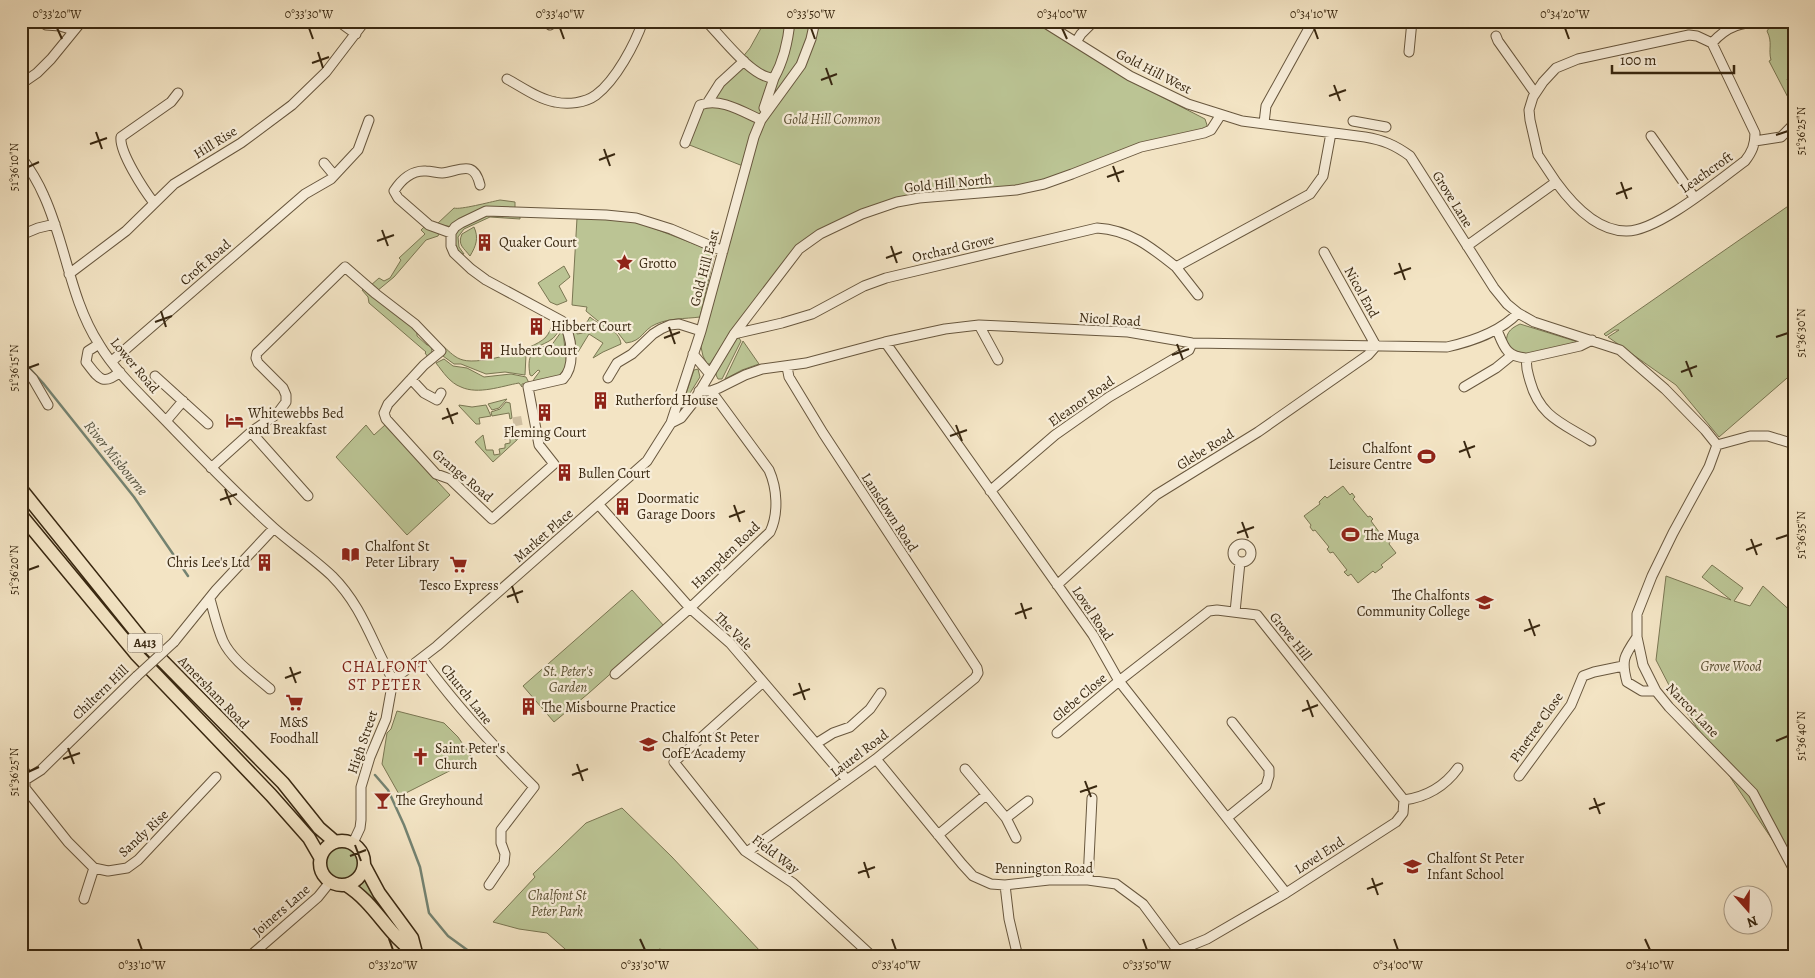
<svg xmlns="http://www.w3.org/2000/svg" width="1815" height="978" font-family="Alegreya,serif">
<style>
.green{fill:#bbc494;stroke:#7a7652}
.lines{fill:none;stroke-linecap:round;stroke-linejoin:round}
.stream{stroke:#748372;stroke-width:2.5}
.minor-tunnel{stroke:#cebea0;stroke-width:9;stroke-dasharray:9 4.5;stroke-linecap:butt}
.minor-casing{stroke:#68573e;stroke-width:11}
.highway-casing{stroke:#392811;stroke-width:15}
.minor{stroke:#f7edd9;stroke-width:9}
.highway{stroke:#f3e4c4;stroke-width:12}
.minor-bridge-casing{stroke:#68573e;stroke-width:11;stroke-linecap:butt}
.minor-bridge{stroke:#f7edd9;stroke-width:9}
.ticks{fill:none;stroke:#392811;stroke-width:2}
.labels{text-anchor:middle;stroke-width:4.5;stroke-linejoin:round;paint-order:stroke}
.shield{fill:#f7edd9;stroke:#72634d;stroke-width:1}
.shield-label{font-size:12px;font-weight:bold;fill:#392811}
.street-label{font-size:14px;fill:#392811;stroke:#f7edd9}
.park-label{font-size:14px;font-style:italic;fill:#5a4f32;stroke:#f7edd9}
.poi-label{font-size:14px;fill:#392811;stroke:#f7edd9;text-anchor:start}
.water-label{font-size:15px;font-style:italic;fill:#565542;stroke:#f7edd9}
.quarter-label{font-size:16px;letter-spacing:1px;fill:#7a1f14;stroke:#f7edd9}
.neatline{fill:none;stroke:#392811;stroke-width:2}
.ticks-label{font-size:12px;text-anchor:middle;fill:#392811}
</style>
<rect width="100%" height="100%" fill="#f3e4c4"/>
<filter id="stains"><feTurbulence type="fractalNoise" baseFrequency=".004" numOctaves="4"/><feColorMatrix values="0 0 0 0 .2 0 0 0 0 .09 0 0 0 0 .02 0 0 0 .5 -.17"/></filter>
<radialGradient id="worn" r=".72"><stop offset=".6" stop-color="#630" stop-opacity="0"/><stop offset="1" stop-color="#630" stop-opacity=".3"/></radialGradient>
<path class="green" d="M765,21H1035L1127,79L1205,119L1207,125L1206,128L1053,178L1019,187L935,194L812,234L796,247L729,335L710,364H707L703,356L701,347L708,316L748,168L687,144L699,111L750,48Z
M1774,21H1794V76L1787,79L1794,97V109L1769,61L1771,60C1768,49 1773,43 1767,31Z
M500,200L515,202V209L491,207L452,227L437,224L454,208C460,210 490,202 500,200Z
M1794,202V372L1719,437L1676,385L1608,337L1619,330H1615L1606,336L1604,334Z
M485,215L503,217L506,215H520V219L490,217L464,229L458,237L459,247L464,254H460C444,230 466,224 485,215Z
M596,217L640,223L715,252L700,317C684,319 670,318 656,324C642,330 643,341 626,343L615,329L598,321L586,311L587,307L572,305L577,218Z
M426,225L440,232L438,236L426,240L394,277L377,291L370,286L379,278L384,281L390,278L401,260L399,258L425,234L421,230Z
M474,227C479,238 476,246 470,256C464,248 457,245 462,234Z
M564,266L570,277L559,286L567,301L557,305L550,302L538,283Z
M363,289L408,322L417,331V336L427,345H431C432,350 433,353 428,357L425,353L426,352L369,303L368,297L362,290Z
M590,317C601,327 619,328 621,344L603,352L593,358L603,343L589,334L575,357L571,327H576L577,334L589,332L587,322Z
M553,324L559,329C554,345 536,343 526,355L525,375L505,372L486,374L461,364H454L443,356L446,352L444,347C450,352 455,358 463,360C481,365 532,350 545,338C549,334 551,328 553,324Z
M1520,324L1575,341L1576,342L1547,352L1519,355L1507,346C1505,334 1509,329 1520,324Z
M561,332H563L567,366L558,377L533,382L534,379L540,371L538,370L532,376L530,375C527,358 530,346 551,346Z
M739,338L741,341L722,379H718L716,375L717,369L736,339Z
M743,341L759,364L742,370L725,379Z
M444,359L453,366L467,368L484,377L511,374L526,377L529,383L522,384V387L519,383C502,386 478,395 461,387C450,383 443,372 436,363Z
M698,369L700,377L682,406L694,370Z
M507,399L499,408L492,410L488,404Z
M506,402L510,403L512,418L510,419L509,413L492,416L491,412L500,409Z
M459,405L472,407L486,405L491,416L479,418L480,424H476L459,406Z
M366,425L374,435L385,425L450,495L407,535L336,457Z
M483,435L486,450H493L494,455L500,454L499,449L505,448V444L510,443V438L504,439L503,436L514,435L515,439H518L493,462L475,442Z
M1343,486L1350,495L1352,493L1355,497L1353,499L1368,517L1370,516L1373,519L1371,521L1385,540L1388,538L1390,542L1389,544L1396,553L1381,565L1383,567L1375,573L1373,571L1358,583L1351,574L1348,576L1344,572L1347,570L1333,552L1330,553L1327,549L1329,547L1315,530L1313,531L1310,527L1311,525L1304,516L1320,504L1319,502L1325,496L1327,498Z
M1712,565L1743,588L1734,601L1750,606L1763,586L1794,614V872L1671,689L1656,660L1666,576L1731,600L1702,577Z
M632,590L664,626L589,693L554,722L523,686Z
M397,711L444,723L458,737L473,759L400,796L382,764L387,733L391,729Z
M622,808L672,857L761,952L755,957H702L659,949L651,957H574L547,933L519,929L493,922L535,877L533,874L586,823Z
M325 862a17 17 0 1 1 34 0a17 17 0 1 1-34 0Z
M365,881L371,892L409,941L359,887Z"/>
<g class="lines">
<path class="stream" d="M21,359L43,383L134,497L188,576
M375,775L388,790L404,825L420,867L429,913L448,936L477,957"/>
<path class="minor-tunnel" d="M513,422L524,420"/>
<defs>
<path id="minor" d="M40,21L46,25L60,26L73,30
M338,21L356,34
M706,21C721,36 753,79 774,78L764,108L766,111
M1042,21L1130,76L1188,104L1242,121L1365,137C1383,140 1395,145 1410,156L1494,288L1507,304L1518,313L1534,322L1620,350L1665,389L1705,430L1717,445
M550,25L552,21
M1496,36L1498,41L1535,93
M1076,42L1081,34L1094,21
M1712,43C1727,26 1743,21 1765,23
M1409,52L1412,21
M774,78C784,60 788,42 790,21
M507,79C522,87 538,99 555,102C568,105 585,103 596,95C616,80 635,44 643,21
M21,84L37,73L51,59L82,21
M708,102L720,83L744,61
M1353,121L1386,127
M1264,123L1266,106L1313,21
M1651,136L1694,197
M1755,141L1781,137L1792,126
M685,143L700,105C720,97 743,112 761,120
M21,157C30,169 38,182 44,196C66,244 70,299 99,344C115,371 139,393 161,416C198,454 234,492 274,528C292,544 314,559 332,576C363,607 372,643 393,680L386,719L370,757L361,787V820L360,828L353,843
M324,163L334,175
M154,203C144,190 119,152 121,137L171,102L178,93
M451,233L429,225L398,198L394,191C401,180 412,170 426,171C431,171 437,173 442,173C460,171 474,159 480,185
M21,235L38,228L55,224
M1467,246L1556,182L1538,155L1530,120L1529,110L1533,97L1543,82L1556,68L1578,59L1689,35L1697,36L1712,43L1755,133C1755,145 1752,152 1745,161C1719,180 1657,232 1626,231C1597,231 1572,204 1556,182
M1176,267L1198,295
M69,274L126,231L174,184L241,143L292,105L326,72L365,21
M979,325L998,360
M1497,330C1504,347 1506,357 1527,358L1580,346L1592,340
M734,334L782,323L812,314L864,286L886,278L1097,228C1130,230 1151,247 1176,267L1310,194L1323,176L1331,133
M885,342L1093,635L1119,681L1286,893
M99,344L88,351L86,362C98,377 102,387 120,372
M693,354L709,373
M1527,358C1525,367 1528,373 1530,381C1540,417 1562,423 1591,441
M112,361L305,194L331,179L358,150L369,120
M21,367L33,379L48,405
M155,376L208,424
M608,378L617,363L632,354L653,334L661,329L670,325L679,324L701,331
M411,379L424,393L437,400L441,393
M1464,387L1496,368L1512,355
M699,391H711L719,388L745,375L762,369L806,363L885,342L945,329L979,325L1128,332L1192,343L1447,347C1473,341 1500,332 1518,313
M166,421L183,401
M671,423L681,418L692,404L734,334L799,249L820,234L862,214L897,202L919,198L1016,190L1044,184L1072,174L1141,147L1204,133L1211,130L1220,116
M251,432L308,496
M1717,445L1709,467L1673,533L1652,576L1637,614V637L1643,665L1656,691L1669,707L1753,793L1794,870
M1717,445L1750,436H1768L1794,444
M211,468L251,432L277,414L286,402V395L283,388L258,363L256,358L257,353L345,267L376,294L415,324L441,351L424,365L388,404L384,413L386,419L436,474L450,479L492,519L554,464L539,445L528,387L563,379C576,366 572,335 562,321L486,280L471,269L454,253L451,246V233L455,227L461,223L486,211L606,215L636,218L671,229L723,251
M990,491L1055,435L1109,397L1189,350L1192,343
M599,505L690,608L730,643L847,780
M1233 553a9 9 0 1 1 18 0a9 9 0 1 1-18 0Z
M1057,585L1156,495L1258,432L1368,355L1376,346L1324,252
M210,599C214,613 217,627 223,641C232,660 254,675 270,689
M1235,612L1240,562
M1637,637C1624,656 1621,660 1627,682L1642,691H1656
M174,642L216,590L274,528
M422,659C456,706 494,747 534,787L501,830V843L505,854L504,863L489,885
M615,674L690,608L770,532C779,513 777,488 769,470L711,391
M393,680L437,646L647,461L671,423L701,331L754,137L761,120L801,65L811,39L815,21
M763,682L674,762L745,851L793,883L873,957
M1057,733L1119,681L1209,611L1217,610L1257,615L1404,800
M817,743L833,733L850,727L870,709L881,693
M876,759L962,864L973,876L991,884L1005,885L1049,880H1088L1116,884L1143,904L1178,951
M21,767L25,772V788L68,842L94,868L108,871L127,868L138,860L216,777
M965,769L1006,818L1016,838
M1519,776L1571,705L1583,676L1594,672L1623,666
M22,782L41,770L137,676
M1228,817L1266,786L1269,776V769L1232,722
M1006,818L1028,801
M938,835L986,795
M747,852L876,759L975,678L978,673L977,668L823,433L789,377L787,367
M1088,880L1092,798
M1005,885L1009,919L1017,953
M84,899L94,868
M249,957L318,897L330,882
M1163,957L1207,939L1286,893L1396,822L1403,813L1404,800C1426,797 1445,786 1458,768"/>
<path id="highway" d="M21,489L144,642L283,783L319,828L334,841
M21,515L136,654L271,795L309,838L320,857
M320 863a22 22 0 1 1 44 0a22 22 0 1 1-44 0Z
M364,865L379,893L412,938L417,957
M346,885C375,903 388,935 416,954"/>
</defs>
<use href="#minor" class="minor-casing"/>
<use href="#highway" class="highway-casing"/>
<use href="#minor" class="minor"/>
<use href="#highway" class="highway"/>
<defs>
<path id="minor-bridge" d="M137,676L174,642"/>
</defs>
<use href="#minor-bridge" class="minor-bridge-casing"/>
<use href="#minor-bridge" class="minor-bridge"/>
</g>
<path class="ticks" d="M57,28L62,39M309,28L313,39M560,28L564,39M811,28L815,39M1062,28L1067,39M1314,28L1318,39M1565,28L1569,39M318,52L323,68M312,63L329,57M826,68L832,85M821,80L837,74M1334,85L1340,101M1329,96L1346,90M96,132L102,149M1776,135L1788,131M90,144L107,138M604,149L610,166M599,160L615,154M1113,166L1119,182M28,167L39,162M1107,177L1124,171M1621,182L1627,199M1616,194L1632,188M382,230L388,246M377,241L394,235M891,246L897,263M886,258L902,252M1399,263L1405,280M1394,274L1411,268M161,311L166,327M155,322L172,316M669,327L675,344M1776,337L1788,333M664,338L680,332M1177,344L1183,360M1172,355L1189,349M1686,361L1692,377M28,368L39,364M1681,372L1697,366M447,408L453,424M442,419L458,413M956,425L962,441M950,436L967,430M1464,441L1470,458M1459,452L1475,446M225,489L231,505M220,500L237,494M734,505L740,522M729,517L745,511M1242,522L1248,538M1237,533L1254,527M1751,539L1757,555M1776,539L1788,535M1746,550L1762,544M28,570L39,566M512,586L518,603M507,597L523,591M1021,603L1026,619M1015,614L1032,608M1529,619L1535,636M1524,631L1540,625M290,667L296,683M285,678L301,672M799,683L805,700M793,695L810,689M1307,700L1313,717M1302,711L1318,705M1776,741L1788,736M68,748L74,764M63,759L80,753M577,764L583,781M28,772L39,767M572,775L588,769M1085,781L1091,797M1080,792L1097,786M1594,798L1600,814M1589,809L1605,803M355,845L361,861M350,856L366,850M864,862L869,878M858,873L875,867M1372,878L1378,895M1367,889L1383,883M138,939L142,950M389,939L393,950M640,939L645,950M892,939L896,950M1143,939L1147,950M1394,939L1398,950M1645,939L1650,950"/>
<defs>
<symbol id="building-bare" viewBox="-9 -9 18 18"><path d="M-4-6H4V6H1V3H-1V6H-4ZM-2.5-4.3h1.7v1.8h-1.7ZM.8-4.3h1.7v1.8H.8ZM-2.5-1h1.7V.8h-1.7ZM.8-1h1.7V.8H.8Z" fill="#8f2418" stroke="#f7edd9" stroke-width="2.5" paint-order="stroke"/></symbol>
<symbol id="sight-bare" viewBox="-9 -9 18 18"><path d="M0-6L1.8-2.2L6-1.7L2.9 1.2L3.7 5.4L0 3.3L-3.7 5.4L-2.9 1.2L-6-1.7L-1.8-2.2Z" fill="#8f2418" stroke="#f7edd9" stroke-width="2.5" paint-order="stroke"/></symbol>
<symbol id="hotel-bare" viewBox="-9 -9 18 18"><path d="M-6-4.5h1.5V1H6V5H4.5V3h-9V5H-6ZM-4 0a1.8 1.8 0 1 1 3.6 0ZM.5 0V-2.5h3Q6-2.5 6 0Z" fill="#8f2418" stroke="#f7edd9" stroke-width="2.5" paint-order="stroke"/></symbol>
<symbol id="stadium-bare" viewBox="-9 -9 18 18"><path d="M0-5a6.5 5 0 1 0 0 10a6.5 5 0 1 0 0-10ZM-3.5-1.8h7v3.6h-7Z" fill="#8f2418" stroke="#f7edd9" stroke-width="2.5" paint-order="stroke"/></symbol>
<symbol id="library-bare" viewBox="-9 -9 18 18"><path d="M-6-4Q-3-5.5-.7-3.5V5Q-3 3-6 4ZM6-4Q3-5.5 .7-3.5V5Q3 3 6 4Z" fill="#8f2418" stroke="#f7edd9" stroke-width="2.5" paint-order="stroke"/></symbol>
<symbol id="supermarket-bare" viewBox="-9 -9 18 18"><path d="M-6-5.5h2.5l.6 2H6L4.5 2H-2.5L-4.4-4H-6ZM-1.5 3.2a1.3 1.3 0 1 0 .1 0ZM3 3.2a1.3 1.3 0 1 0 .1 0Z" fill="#8f2418" stroke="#f7edd9" stroke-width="2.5" paint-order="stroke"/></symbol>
<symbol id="school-bare" viewBox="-9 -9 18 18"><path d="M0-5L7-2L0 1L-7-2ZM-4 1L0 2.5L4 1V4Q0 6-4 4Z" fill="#8f2418" stroke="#f7edd9" stroke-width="2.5" paint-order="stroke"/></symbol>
<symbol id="church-bare" viewBox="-9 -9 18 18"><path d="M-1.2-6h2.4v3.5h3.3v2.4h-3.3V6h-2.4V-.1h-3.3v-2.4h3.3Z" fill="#8f2418" stroke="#f7edd9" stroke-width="2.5" paint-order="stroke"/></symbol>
<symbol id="bar-bare" viewBox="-9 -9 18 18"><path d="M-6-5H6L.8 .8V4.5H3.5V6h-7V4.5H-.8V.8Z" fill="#8f2418" stroke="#f7edd9" stroke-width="2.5" paint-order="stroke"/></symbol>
</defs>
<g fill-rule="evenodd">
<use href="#building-bare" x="472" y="230" width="25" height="25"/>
<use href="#sight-bare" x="612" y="250" width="25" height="25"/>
<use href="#building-bare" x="524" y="314" width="25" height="25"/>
<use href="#building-bare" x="474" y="338" width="25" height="25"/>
<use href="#building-bare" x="588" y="388" width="25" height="25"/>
<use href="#building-bare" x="532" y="400" width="25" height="25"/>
<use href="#hotel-bare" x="222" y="408" width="25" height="25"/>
<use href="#stadium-bare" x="1414" y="444" width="25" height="25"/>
<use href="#building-bare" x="552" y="460" width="25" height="25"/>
<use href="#building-bare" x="610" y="494" width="25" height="25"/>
<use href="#stadium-bare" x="1338" y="522" width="25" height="25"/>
<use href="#library-bare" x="338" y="542" width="25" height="25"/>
<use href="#building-bare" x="252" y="550" width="25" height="25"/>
<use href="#supermarket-bare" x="446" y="552" width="25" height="25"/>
<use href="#school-bare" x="1472" y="590" width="25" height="25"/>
<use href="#supermarket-bare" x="282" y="690" width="25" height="25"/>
<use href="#building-bare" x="516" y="694" width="25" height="25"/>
<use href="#school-bare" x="636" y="732" width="25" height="25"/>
<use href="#church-bare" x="408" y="744" width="25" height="25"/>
<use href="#bar-bare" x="370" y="788" width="25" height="25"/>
<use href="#school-bare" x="1400" y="854" width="25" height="25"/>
</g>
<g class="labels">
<rect class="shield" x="127.5" y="633.5" width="35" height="19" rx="4"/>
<g class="shield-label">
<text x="145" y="647">A413</text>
</g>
<g class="street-label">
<text transform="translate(1154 71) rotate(27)" y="5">Gold Hill West</text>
<text transform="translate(215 142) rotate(-32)" y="5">Hill Rise</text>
<text transform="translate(1706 172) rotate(-35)" y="5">Leachcroft</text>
<text transform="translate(948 183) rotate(-6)" y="5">Gold Hill North</text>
<text transform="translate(1453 199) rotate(58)" y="5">Grove Lane</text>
<text transform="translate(953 248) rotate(-13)" y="5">Orchard Grove</text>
<text transform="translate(205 262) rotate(-41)" y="5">Croft Road</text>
<text transform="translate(704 268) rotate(-75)" y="5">Gold Hill East</text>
<text transform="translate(1362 292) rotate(61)" y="5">Nicol End</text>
<text transform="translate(1110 319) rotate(4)" y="5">Nicol Road</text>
<text transform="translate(135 365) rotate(50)" y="5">Lower Road</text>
<text transform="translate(1081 401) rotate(-35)" y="5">Eleanor Road</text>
<text transform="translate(1205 449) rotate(-32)" y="5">Glebe Road</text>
<text transform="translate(463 475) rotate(40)" y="5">Grange Road</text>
<text transform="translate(890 512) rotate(57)" y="5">Lansdown Road</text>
<text transform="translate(543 535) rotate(-41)" y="5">Market Place</text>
<text transform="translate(725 555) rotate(-44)" y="5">Hampden Road</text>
<text transform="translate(1093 613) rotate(56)" y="5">Lovel Road</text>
<text transform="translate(734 631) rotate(45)" y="5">The Vale</text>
<text transform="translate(1291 636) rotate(51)" y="5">Grove Hill</text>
<text transform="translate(100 692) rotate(-44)" y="5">Chiltern Hill</text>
<text transform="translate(214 692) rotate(46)" y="5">Amersham Road</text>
<text transform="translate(467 694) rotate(51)" y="5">Church Lane</text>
<text transform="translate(1079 697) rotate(-40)" y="5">Glebe Close</text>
<text transform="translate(1693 710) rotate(46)" y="5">Narcot Lane</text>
<text transform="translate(1536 727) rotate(-55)" y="5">Pinetree Close</text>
<text transform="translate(362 742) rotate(-71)" y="5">High Street</text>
<text transform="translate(859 753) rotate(-37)" y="5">Laurel Road</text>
<text transform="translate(143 833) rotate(-43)" y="5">Sandy Rise</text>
<text transform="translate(776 854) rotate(37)" y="5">Field Way</text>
<text transform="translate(1319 855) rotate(-33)" y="5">Lovel End</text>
<text x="1044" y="873">Pennington Road</text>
<text transform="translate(281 910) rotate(-41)" y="5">Joiners Lane</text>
</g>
<g class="park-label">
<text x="832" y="124">Gold Hill Common</text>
<text x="1731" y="671">Grove Wood</text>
<text x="568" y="676">St. Peter's<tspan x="568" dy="16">Garden</tspan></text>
<text x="557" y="900">Chalfont St<tspan x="557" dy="16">Peter Park</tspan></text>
</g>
<g class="poi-label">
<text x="499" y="247">Quaker Court</text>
<text x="639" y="268">Grotto</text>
<text x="551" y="331">Hibbert Court</text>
<text x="500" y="355">Hubert Court</text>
<text x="615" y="405">Rutherford House</text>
<text x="248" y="418">Whitewebbs Bed<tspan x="248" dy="16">and Breakfast</tspan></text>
<text x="545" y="437" text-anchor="middle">Fleming Court</text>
<text x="1412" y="453" text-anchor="end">Chalfont<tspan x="1412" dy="16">Leisure Centre</tspan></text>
<text x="578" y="478">Bullen Court</text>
<text x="637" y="503">Doormatic<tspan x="637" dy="16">Garage Doors</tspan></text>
<text x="1364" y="540">The Muga</text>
<text x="365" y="551">Chalfont St<tspan x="365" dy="16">Peter Library</tspan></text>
<text x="250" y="567" text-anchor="end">Chris Lee's Ltd</text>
<text x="459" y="590" text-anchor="middle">Tesco Express</text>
<text x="1470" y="600" text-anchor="end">The Chalfonts<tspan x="1470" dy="16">Community College</tspan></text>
<text x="542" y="712">The Misbourne Practice</text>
<text x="294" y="727" text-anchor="middle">M&amp;S<tspan x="294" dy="16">Foodhall</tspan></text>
<text x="662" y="742">Chalfont St Peter<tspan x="662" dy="16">CofE Academy</tspan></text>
<text x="435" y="753">Saint Peter's<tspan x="435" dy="16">Church</tspan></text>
<text x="396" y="805">The Greyhound</text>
<text x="1427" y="863">Chalfont St Peter<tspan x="1427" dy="16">Infant School</tspan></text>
</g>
<g class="water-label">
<text transform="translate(116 458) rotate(51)" y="5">River Misbourne</text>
</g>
<g class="quarter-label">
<text x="385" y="672">CHALFONT<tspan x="385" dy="18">ST PETER</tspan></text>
</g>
</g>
<rect width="1815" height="978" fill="none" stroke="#f3e4c4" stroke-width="55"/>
<g transform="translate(1748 910) rotate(160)"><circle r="24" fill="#f7edd9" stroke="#ab9e89"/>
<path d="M0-4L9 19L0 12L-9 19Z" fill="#8f2418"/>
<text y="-8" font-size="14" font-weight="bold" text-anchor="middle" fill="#392811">N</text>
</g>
<path d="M1612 65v8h122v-8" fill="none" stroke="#392811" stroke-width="2.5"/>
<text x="1620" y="65" font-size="15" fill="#392811" stroke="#f7edd9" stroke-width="4" paint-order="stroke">100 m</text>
<rect x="28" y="28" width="1760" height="922" class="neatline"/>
<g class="ticks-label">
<text x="57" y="18">0°33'20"W</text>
<text x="309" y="18">0°33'30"W</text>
<text x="560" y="18">0°33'40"W</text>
<text x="811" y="18">0°33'50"W</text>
<text x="1062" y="18">0°34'00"W</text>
<text x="1314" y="18">0°34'10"W</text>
<text x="1565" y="18">0°34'20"W</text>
<text transform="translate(1801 131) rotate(-90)" y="4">51°36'25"N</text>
<text transform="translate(14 167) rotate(-90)" y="4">51°36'10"N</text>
<text transform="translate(1801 333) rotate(-90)" y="4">51°36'30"N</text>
<text transform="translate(14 368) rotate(-90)" y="4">51°36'15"N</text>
<text transform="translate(1801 535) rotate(-90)" y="4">51°36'35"N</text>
<text transform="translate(14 570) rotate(-90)" y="4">51°36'20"N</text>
<text transform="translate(1801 736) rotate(-90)" y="4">51°36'40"N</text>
<text transform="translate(14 772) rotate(-90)" y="4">51°36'25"N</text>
<text x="142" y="969">0°33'10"W</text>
<text x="393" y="969">0°33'20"W</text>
<text x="645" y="969">0°33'30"W</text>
<text x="896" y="969">0°33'40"W</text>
<text x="1147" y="969">0°33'50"W</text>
<text x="1398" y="969">0°34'00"W</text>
<text x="1650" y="969">0°34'10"W</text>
</g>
<rect width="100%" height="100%" filter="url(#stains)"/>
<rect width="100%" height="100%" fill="url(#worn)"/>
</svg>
